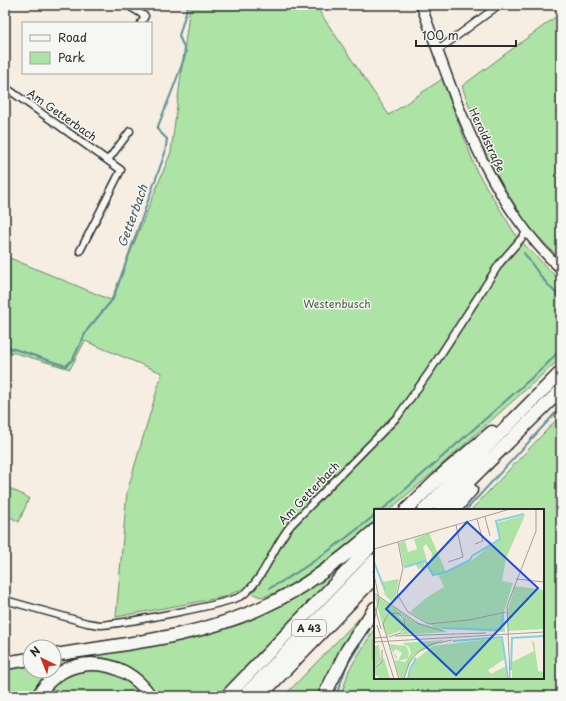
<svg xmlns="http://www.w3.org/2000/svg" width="566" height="701" font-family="'Playpen Sans',sans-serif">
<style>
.green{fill:#ade3a5;stroke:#6c8768}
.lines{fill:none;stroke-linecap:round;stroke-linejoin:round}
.stream{stroke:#609097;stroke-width:2}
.street-casing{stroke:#2b2b2b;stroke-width:9}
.secondary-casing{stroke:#2b2b2b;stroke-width:12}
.highway-casing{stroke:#2b2b2b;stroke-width:15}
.street{stroke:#f6f6f2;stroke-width:6}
.secondary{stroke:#f6f6f2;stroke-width:9}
.highway{stroke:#f6f6f2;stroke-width:12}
.labels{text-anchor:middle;stroke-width:3;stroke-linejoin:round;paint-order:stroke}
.shield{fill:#f6f6f2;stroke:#686867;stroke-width:1}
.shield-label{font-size:10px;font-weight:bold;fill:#2b2b2b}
.street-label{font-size:11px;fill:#2b2b2b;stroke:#f6f6f2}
.park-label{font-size:11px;fill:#4c594a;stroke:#f6f6f2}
.water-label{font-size:12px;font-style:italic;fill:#415558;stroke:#f6f6f2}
.inset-river{fill:none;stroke:#83d3df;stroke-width:2}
.inset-road{fill:none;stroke:#a59f99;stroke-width:1}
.view{fill:#1d4ed8;fill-opacity:0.15;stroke:#1d4ed8;stroke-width:2}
.inset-edge{fill:none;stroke:#2b2b2b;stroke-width:2}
</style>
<rect width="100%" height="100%" fill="#f6ede3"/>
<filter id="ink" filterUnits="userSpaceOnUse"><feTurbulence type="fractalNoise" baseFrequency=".025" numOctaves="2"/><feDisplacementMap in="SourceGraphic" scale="8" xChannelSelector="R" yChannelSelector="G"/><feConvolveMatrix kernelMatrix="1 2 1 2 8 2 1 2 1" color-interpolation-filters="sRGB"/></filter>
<g filter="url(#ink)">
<path class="green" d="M190,5H315L389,115L442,79L477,172L517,237L561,282V358L429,476L389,510H375V521C343,547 303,585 263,597L258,596L242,589L224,597L116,617L127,492L162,373L85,341L70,369L5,350V256L111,300L171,152Z
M561,13V260L529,227L490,165L462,86Z
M561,415V696H341L349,670L375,628V678H543V510H471Z
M5,486L29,498L19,522L5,514Z
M365,545L220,696H157C136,658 91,646 54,670V658L217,628Z
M375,602L321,696H284Z
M30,662V671H53L39,684L31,696H5V666Z
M90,670C115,672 126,677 143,696H45C57,681 71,672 90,670Z"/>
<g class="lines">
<path class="stream" d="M524,253L542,278L561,299
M5,346L66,366L73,359L87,330L113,299L165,153L167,139L157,129C167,103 178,78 186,52L179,36L188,5
M382,510L544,367L561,349
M466,510L561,407
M270,588C308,568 342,542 375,515
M336,696L347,665L375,621"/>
<defs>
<path id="street" d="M127,5L145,16L141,23
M438,50L499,5
M5,87L121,170L80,251
M108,160L130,131
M5,600L87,623L100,625C119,624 231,604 243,595C265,578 273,546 291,525L398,416L430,371L500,263L527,232"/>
<path id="secondary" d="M421,5C456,99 485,199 561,269"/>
<path id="highway" d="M406,510L445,472L492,432
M424,510L561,372
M440,510L561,390
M454,510L471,490
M54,655C124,644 199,637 263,607C305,588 341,560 375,530
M5,663L30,659
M38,696C63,652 124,655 150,696
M227,696L375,542
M244,696L375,560
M260,696L375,577
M324,696L347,650L375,608"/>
</defs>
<use href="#street" class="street-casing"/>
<use href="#secondary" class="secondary-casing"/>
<use href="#highway" class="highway-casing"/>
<use href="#street" class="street"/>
<use href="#secondary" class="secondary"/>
<use href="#highway" class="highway"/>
</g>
</g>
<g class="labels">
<rect class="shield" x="292" y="620" width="34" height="16" rx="3"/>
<g class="shield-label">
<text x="309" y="632">A 43</text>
</g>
<g class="street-label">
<text transform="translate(62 115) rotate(35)" y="4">Am Getterbach</text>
<text transform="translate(487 140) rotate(65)" y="4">Heroldstraße</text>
<text transform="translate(309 493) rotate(-46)" y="4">Am Getterbach</text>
</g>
<g class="park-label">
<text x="337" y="308">Westenbusch</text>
</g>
<g class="water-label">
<text transform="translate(133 216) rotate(-70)" y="4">Getterbach</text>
</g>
</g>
<g transform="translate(374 509)">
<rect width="170" height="170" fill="#f6ede3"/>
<path d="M151,6L132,49L128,72L139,74L130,102L131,123L63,120L36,103L52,89L70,78L64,65L59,67L51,54L57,52L58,44L52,35L49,38L53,52L47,54H50V58L44,60L42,55L30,59L25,34L31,32L34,43L43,40L40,30L55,24L72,63L97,52L126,28L122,14ZM25,70L22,85L24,89L17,92L11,86L8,73ZM141,77L170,81V120L134,122L133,103ZM0,85L40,112L75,123L24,126L29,123L30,108L14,104L10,122ZM22,105L30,112L28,121L13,127L10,116L14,106ZM123,129L128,130L131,150L114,161L117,165L132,157L134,170H34L40,152L59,137ZM70,131L40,146L29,170H26L20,151L31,153L37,144L35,138L28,134ZM160,132L164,162L170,163V170H138V153L160,142L158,133ZM15,135L32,137L35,143L34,149L24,152L28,144L22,140L19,143L23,148L22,150ZM5,136L7,152L0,158V137ZM10,149L13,159L16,170H7L0,165V160Z" fill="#ade3a5"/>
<path class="inset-river" d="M0,53L11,81M31,58L51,52L59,66L72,63L96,51L98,47L126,30L122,12L150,5M68,119L127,121L129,105M79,132L128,128L134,169M137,161L138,129L170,127M34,170L36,160L42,149"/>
<path class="inset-road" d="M111,8L116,27M24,33L29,59L23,85L34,103L54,115L95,111L132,103M101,35L109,32L103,10M0,40L136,0M74,53L89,48L82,16M0,66L5,89L0,113M142,70L170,73M170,73V50M0,84L45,115L69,122M0,95L7,120M3,116L20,170M21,127L112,124M15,128L26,124L31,118L30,110L24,104L14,105L9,115L25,170M0,129L14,128M0,133L170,123M0,159L8,153V141M30,170L35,154L44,143L58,135L78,131M136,170L133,97L162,22V0"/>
<path class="view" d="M93,13L164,79L82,166L12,100Z"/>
<rect width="170" height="170" class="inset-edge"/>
</g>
<rect width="566" height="701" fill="none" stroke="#f6f6f2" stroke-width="20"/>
<rect x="10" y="10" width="546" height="681" fill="none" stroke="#2b2b2b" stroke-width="1.5" filter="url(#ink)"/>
<rect x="22" y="22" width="130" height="52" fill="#f6f6f2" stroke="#a5a5a2"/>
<rect x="30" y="35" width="20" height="6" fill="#f6f6f2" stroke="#a5a5a2"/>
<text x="58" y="42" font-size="12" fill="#2b2b2b">Road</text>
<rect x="30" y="52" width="20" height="12" fill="#ade3a5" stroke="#a5a5a2"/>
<text x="58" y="62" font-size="12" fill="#2b2b2b">Park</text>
<g transform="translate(42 659) rotate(317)"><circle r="19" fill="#f6f6f2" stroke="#a5a5a2"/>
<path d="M0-3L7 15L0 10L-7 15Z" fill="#c8321e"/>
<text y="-6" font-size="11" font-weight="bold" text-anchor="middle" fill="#2b2b2b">N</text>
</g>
<path d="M416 40v6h100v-6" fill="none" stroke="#2b2b2b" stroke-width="2"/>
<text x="422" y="40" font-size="12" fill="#2b2b2b" stroke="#f6f6f2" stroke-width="3" paint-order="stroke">100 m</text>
</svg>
